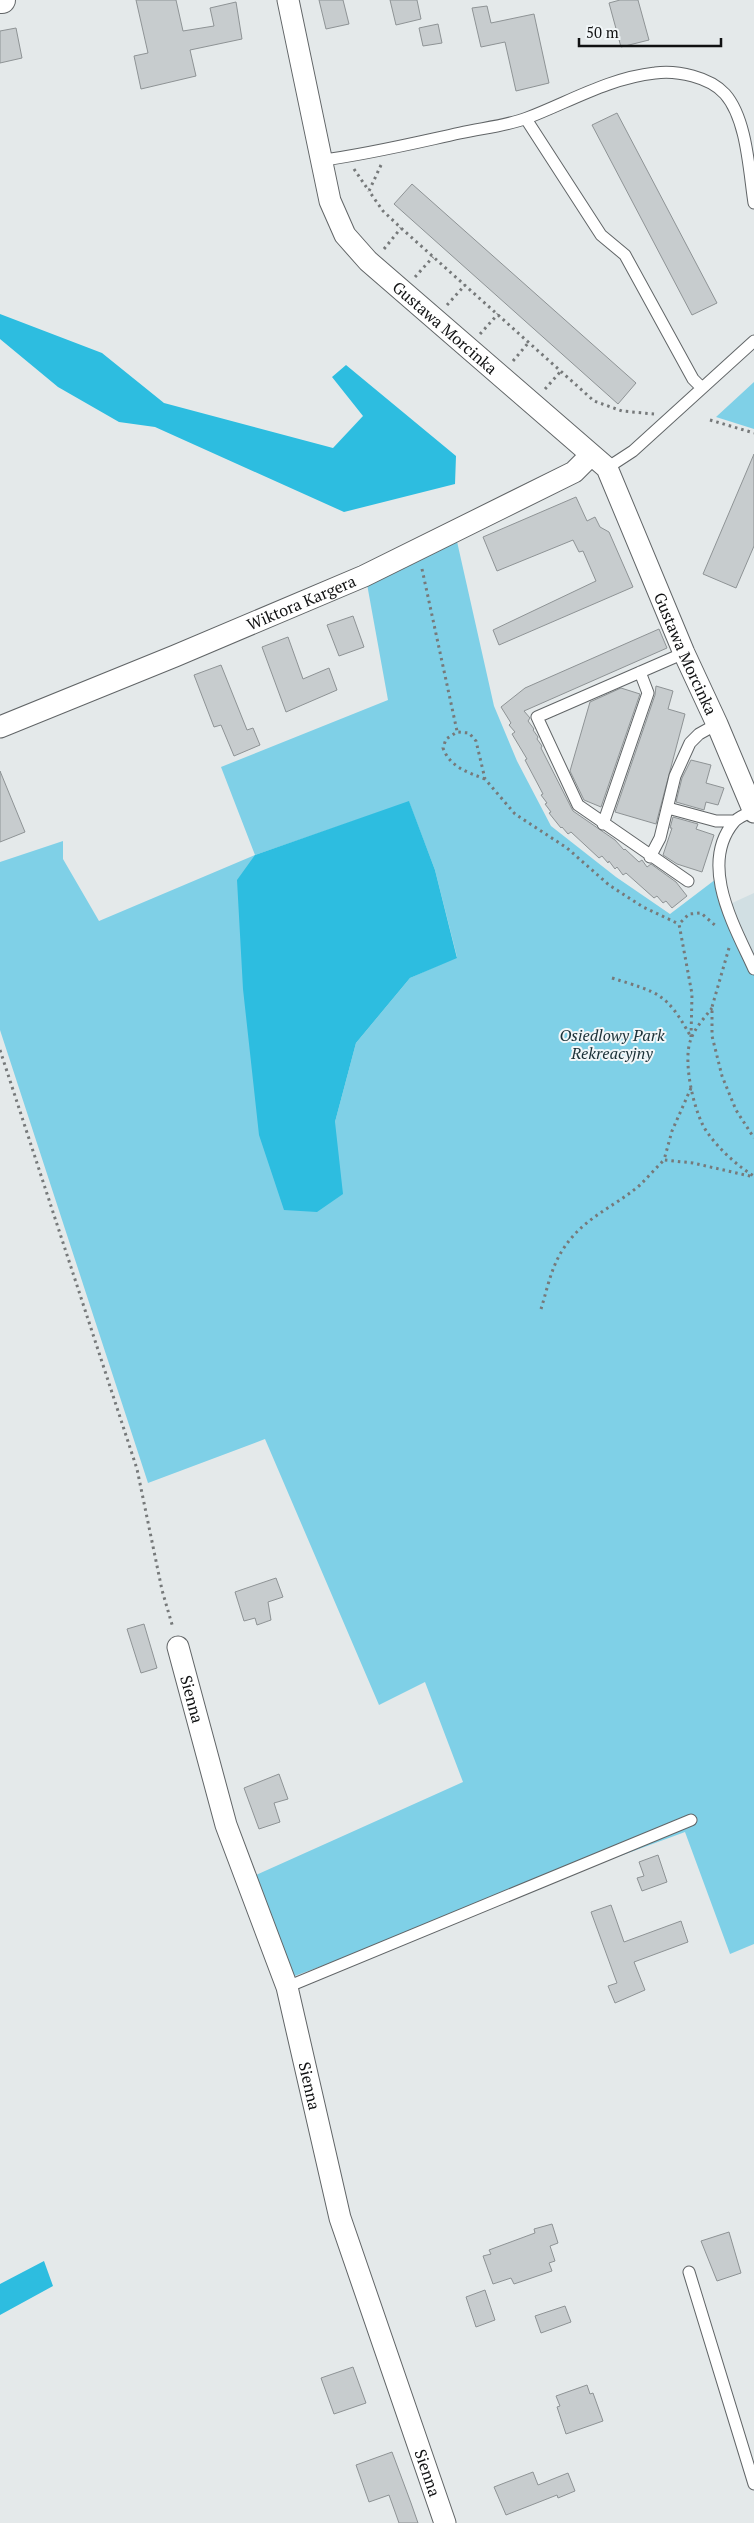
<svg xmlns="http://www.w3.org/2000/svg" width="754" height="2523" font-family="'PT Serif',serif">
<style>
.built{fill:#d1dfe3}
.green{fill:#7fd0e7;fill-rule:evenodd}
.forest{fill:#2dbde0}
.building{fill:#c7ccce;stroke:#8e9395}
.lines{fill:none;stroke-linecap:round;stroke-linejoin:round}
.service-casing{stroke:#616567;stroke-width:13}
.minor-casing{stroke:#616567;stroke-width:23}
.tertiary-casing{stroke:#616567;stroke-width:28}
.path{stroke:#76797a;stroke-width:3;stroke-dasharray:2.5 4;stroke-linecap:butt}
.service{stroke:#fff;stroke-width:11}
.minor{stroke:#fff;stroke-width:21}
.tertiary{stroke:#fff;stroke-width:26}
.labels{text-anchor:middle;stroke-width:4;stroke-linejoin:round;paint-order:stroke}
.street-label{font-size:16px;fill:#101112;stroke:#f1f6f8}
.park-label{font-size:16px;font-style:italic;fill:#1a3037;stroke:#f1f6f8}
</style>
<rect width="100%" height="100%" fill="#e4e9ea"/>
<path class="built" d="M754,893V958L730,904Z"/>
<path class="green" d="M754,382V429L716,417Z
M456,537L494,706L517,761L551,826L616,877L670,914L720,876L754,969V1944L730,1954L685,1832L292,1977L256,1875L463,1782L425,1682L379,1705L265,1439L148,1483L0,1030V862L63,841V859L99,921L255,855L221,767L388,700L367,584ZM409,802L435,870L457,957L410,978L356,1043L335,1122L255,855Z"/>
<path class="forest" d="M0,314L102,353L164,403L333,448L363,416L332,377L346,365L456,456L455,484L344,512L155,427L119,422L58,387L0,339Z
M409,801L435,870L457,958L410,978L356,1043L335,1122L343,1194L317,1212L284,1210L259,1135L243,989L237,880L255,855Z
M44,2261L53,2286L0,2315V2284Z"/>
<path class="building" d="M136,0H176L183,31L214,26L210,8L236,2L242,39L190,50L196,76L141,89L134,56L148,53Z
M319,0H343L349,24L326,29Z
M390,0H417L421,19L396,25Z
M620,0H638L649,40L621,47L609,3Z
M487,6L491,23L534,14L549,83L516,91L505,42L481,47L472,8Z
M438,24L442,43L423,46L419,28Z
M16,28L22,58L0,63V31Z
M617,113L717,303L692,315L592,125Z
M412,184L636,383L618,404L394,204Z
M754,454V546L736,588L703,574Z
M576,497L587,521L595,517L600,527L609,532L633,587L499,645L493,630L596,581L583,551L579,552L573,540L497,571L483,537Z
M353,616L364,647L339,656L327,625Z
M659,629L667,648L524,711L530,718L528,721L534,729L533,730L538,737L537,739L542,746L541,748L573,811L615,840L624,850L625,849L639,862L642,860L647,867L651,864L676,882L687,896L672,908L666,901L663,903L657,896L654,898L626,873L623,875L617,867L615,869L609,861L608,863L602,856L599,858L571,832L568,834L562,827L561,828L549,813L551,812L545,804L547,803L541,795L543,794L525,760L527,759L512,734L515,732L509,725L511,723L501,707L525,688Z
M288,637L303,679L329,668L337,690L286,712L262,647Z
M221,665L247,730L253,728L260,745L234,756L221,725L214,727L194,675Z
M656,686L673,691L668,709L685,714L656,824L615,812L655,695Z
M621,688L640,694L601,807L584,800L570,771L590,702Z
M691,760L711,765L706,783L724,788L718,805L706,802L704,810L676,802L682,778Z
M0,771L25,832L0,842Z
M673,817L698,824L696,829L714,835L702,872L677,864L663,855L672,828H670Z
M276,1578L283,1597L268,1602L271,1620L257,1625L255,1618L244,1621L235,1592Z
M144,1624L157,1668L141,1673L127,1629Z
M279,1774L288,1799L274,1803L280,1822L259,1829L244,1788Z
M658,1855L667,1882L642,1891L637,1878L644,1876L639,1862Z
M611,1905L624,1942L681,1921L688,1942L634,1962L645,1990L615,2003L608,1986L617,1983L591,1912Z
M552,2224L558,2243L550,2246L555,2261L549,2263L552,2271L514,2284L511,2278L493,2284L483,2256L491,2254L489,2250L535,2233L534,2229Z
M729,2232L741,2273L717,2281L701,2241Z
M485,2290L495,2320L476,2327L466,2297Z
M565,2306L571,2322L541,2333L535,2316Z
M353,2367L366,2403L334,2414L321,2378Z
M587,2385L590,2394L593,2393L603,2421L566,2434L557,2407L560,2406L556,2396Z
M392,2452L411,2503L418,2523H399L389,2495L369,2502L356,2465Z
M533,2472L538,2485L568,2473L575,2491L558,2498L557,2495L506,2515L494,2487Z"/>
<g class="lines">
<defs>
<path id="service" d="M526,119L601,235L625,255L693,379L702,388
M323,160C369,154 414,143 460,133C482,128 506,126 527,118C569,102 609,78 655,73C677,70 710,77 725,94C747,119 749,171 754,203
M607,468L633,451L754,341
M684,653L537,717L578,805L688,881
M668,808L716,821H735
M753,810C748,814 738,817 734,822C698,865 735,927 754,969
M603,824L648,693L640,672
M650,857L660,838L675,776L690,743L699,734L717,724
M287,1987L691,1820
M689,2272L754,2484"/>
<g id="minor">
<path id="s1" d="M288,0L330,201L345,235L368,261L607,468L684,653L717,724L754,812"/>
<path id="s2" d="M0,727L175,656L364,576L574,472L591,455"/>
<path id="s3" d="M178,1647L226,1825L287,1987L340,2218L445,2523"/>
</g>
<path id="tertiary" d="M0,0H2"/>
</defs>
<use href="#service" class="service-casing"/>
<use href="#minor" class="minor-casing"/>
<use href="#tertiary" class="tertiary-casing"/>
<path class="path" d="M381,165L369,191L383,211L401,228L594,401L622,411L654,414
M354,169L369,191
M384,249L401,228
M415,277L433,257
M447,305L465,285
M480,334L498,314
M513,361L529,342
M545,389L561,371
M710,420L754,433
M422,569L457,731
M485,779C467,772 450,767 443,748L446,739L457,732L469,733L476,741L485,779L515,814L567,848L609,885L643,907L679,924
M729,948L712,1007V1036L722,1076L736,1110L754,1138
M612,978C659,993 666,992 691,1037
M712,1008C705,1017 695,1028 691,1039C682,1060 694,1114 707,1132C719,1149 736,1165 754,1176
M691,1037L692,994L679,924L689,914L701,913L717,927
M0,1050L137,1469L162,1590L173,1628
M691,1088L672,1131L664,1160L693,1163L754,1177
M541,1309C547,1290 551,1268 562,1251C582,1218 613,1208 640,1185C648,1177 656,1168 664,1160"/>
<use href="#service" class="service"/>
<use href="#minor" class="minor"/>
<use href="#tertiary" class="tertiary"/>
</g>
<g class="labels">
<g class="street-label">
<text dy="6" stroke="none"><textPath href="#s1" startOffset="379">Gustawa Morcinka</textPath></text>
<text dy="6" stroke="none"><textPath href="#s2" startOffset="326">Wiktora Kargera</textPath></text>
<text dy="6" stroke="none"><textPath href="#s1" startOffset="795">Gustawa Morcinka</textPath></text>
<text dy="6" stroke="none"><textPath href="#s3" startOffset="54">Sienna</textPath></text>
<text dy="6" stroke="none"><textPath href="#s3" startOffset="459">Sienna</textPath></text>
<text dy="6" stroke="none"><textPath href="#s3" startOffset="864">Sienna</textPath></text>
</g>
<g class="park-label">
<text x="612" y="1041">Osiedlowy Park<tspan x="612" dy="18">Rekreacyjny</tspan></text>
</g>
</g>
<path d="M579 38v8h142v-8" fill="none" stroke="#101112" stroke-width="2.5"/>
<text x="586" y="38" font-size="15" fill="#101112" stroke="#f1f6f8" stroke-width="4" paint-order="stroke">50 m</text>
</svg>
